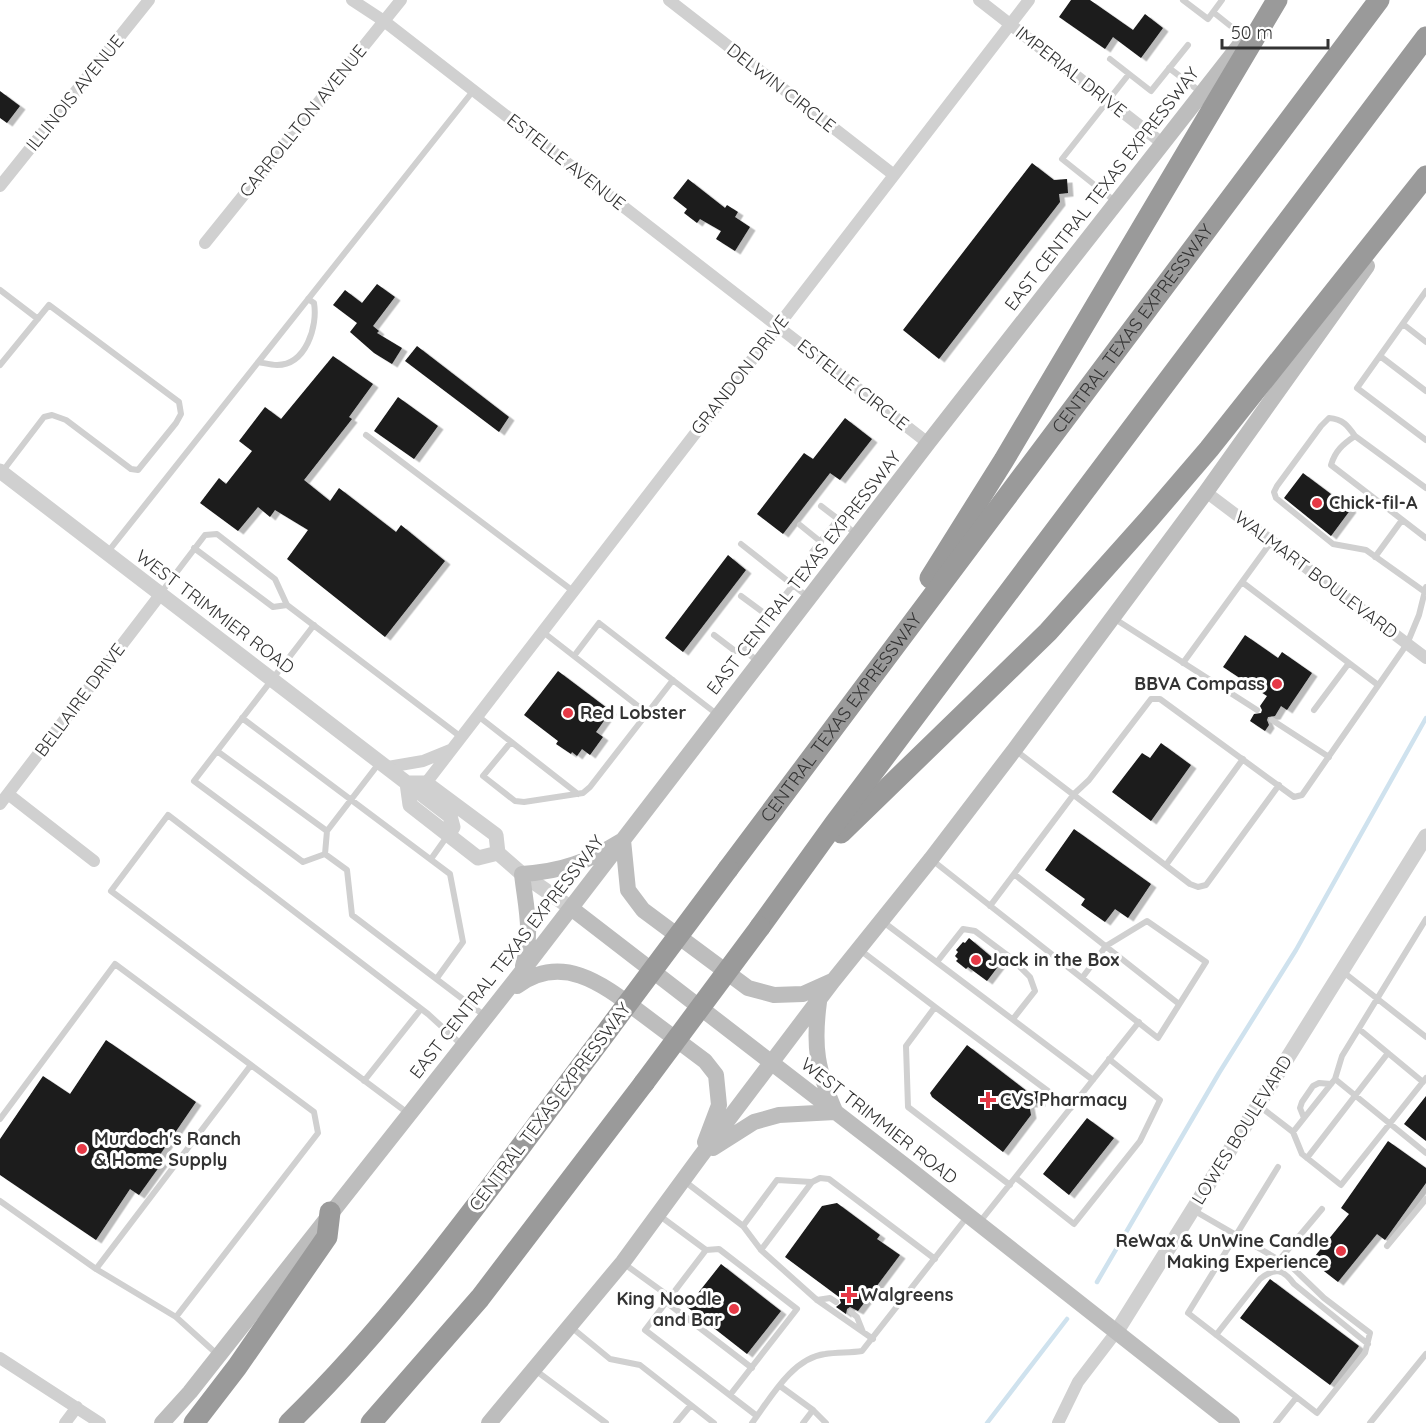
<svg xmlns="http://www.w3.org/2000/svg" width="1426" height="1423" font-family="Quicksand,sans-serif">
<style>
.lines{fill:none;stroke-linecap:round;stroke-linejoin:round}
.stream{stroke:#cfe2ee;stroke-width:4.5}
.building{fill:#1a1a1a;filter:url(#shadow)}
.service{stroke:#d0d0d0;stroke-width:6}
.minor{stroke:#d0d0d0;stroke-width:12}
.tertiary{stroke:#d0d0d0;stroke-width:15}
.secondary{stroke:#bdbdbd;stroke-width:16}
.motorway{stroke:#9a9a9a;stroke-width:21}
.motorway-bridge{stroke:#9a9a9a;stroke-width:21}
.poi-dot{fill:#e63946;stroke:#fff;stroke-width:2}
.labels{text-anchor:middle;stroke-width:6;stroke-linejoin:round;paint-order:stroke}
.street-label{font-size:18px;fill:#333;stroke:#fff}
.poi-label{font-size:18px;font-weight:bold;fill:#333;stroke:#fff;text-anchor:start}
</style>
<defs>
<filter id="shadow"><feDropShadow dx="5.5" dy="3.5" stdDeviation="0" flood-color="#0004"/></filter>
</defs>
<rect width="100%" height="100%" fill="#fff"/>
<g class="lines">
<path class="stream" d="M1097,1282L1219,1073L1296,950L1426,718
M987,1423L1067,1319"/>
</g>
<path class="building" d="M1071,0H1090L1133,30L1145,14L1163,28L1141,58L1113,37L1105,49L1059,17Z
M0,91L20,106L7,123L0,118Z
M1032,163L1054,180L1067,179L1068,193L1059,194L1060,202L939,359L903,330Z
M688,179L725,208L727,205L738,212L735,217L750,227L735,251L716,239L721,231L700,219L697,223L684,213L687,209L673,198Z
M377,284L395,297L373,326L379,331L377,333L402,348L392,364L374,353L350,332L357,323L333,305L345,290L362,303Z
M417,346L509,417L499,432L405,361Z
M333,356L373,384L349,417L352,419L304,480L330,501L339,488L396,532L401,525L445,561L385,637L287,559L308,530L275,510L270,517L258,507L238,531L200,503L219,478L226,484L252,451L239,441L265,407L281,419Z
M398,397L438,426L414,459L374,431Z
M845,418L872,439L840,480L830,473L783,534L757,514L804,453L813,459Z
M1303,473L1351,509L1331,536L1284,498Z
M728,555L746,570L683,652L665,638Z
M1245,635L1278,658L1282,652L1312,673L1287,710L1281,706L1275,716L1268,717L1267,720L1269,725L1265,731L1250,721L1254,714L1261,713L1262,710L1260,706L1267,696L1223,667Z
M558,671L611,711L596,732L603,737L590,755L582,749L577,756L572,752L571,754L556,744L558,741L524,715Z
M1161,743L1191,765L1151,821L1112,792L1142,753L1150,758Z
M1074,829L1151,884L1128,918L1115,909L1105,922L1081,905L1085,899L1045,870Z
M969,938L1000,964L987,981L968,967L966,969L956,961L958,959L955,956L958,952L956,950L963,942L965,943Z
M106,1040L196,1102L157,1159L162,1163L139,1195L130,1189L96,1240L0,1175V1139L43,1076L70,1094Z
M967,1045L1028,1092L1039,1091L1040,1103L1029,1104L1031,1115L1003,1152L932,1097L930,1093Z
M1426,1096V1141L1404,1124Z
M1087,1118L1114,1138L1069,1195L1043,1174Z
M1388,1141L1426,1168V1183L1385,1240L1377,1234L1338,1282L1311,1261L1349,1214L1341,1208Z
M837,1203L880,1235L877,1239L900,1255L858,1311L850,1307L847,1309L846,1314L836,1307L841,1303L839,1297L785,1257L822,1206Z
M721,1264L781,1311L747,1354L687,1307Z
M1270,1279L1359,1346L1330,1385L1240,1318Z"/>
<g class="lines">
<path class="service" d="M1183,0L1208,19L1222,0
M1213,12L1243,36
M1110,59L1151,91L1188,45
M1169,68L1202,93
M1116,202L1062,159L1129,74
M0,290L38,319
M1426,291L1357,388L1426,440
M1403,324L1426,342
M1380,356L1426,391
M258,362C264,363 271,365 277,365C306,365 318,326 314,303L308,299
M0,365L49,305L179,402L181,414L176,423L138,470L131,469L66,420L52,415L44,417L2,472
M366,435L573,591
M1355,436C1348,426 1343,419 1329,418L1321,426L1277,486L1274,492L1276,498L1333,544L1366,550L1425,592
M1426,488L1355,436C1343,444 1335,451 1331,465L1426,538
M821,506L838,519
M800,525L821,542
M741,544L808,597
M194,548L273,607L287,605
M107,553L473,91
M1375,557L1402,520
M1242,582L1378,685
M160,594L205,535L217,534L275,579L287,605L461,737
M741,596L768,616
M1115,619L1257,710
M314,625L194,781L303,862L325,854
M543,632L647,713
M714,635L735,651L742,649L793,585L809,563L812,552L838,519L857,535
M742,649L759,662
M574,656L599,623L718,715
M1183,663L1271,542
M1314,710L1349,663
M478,716L578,794
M242,718L450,874L463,942L437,978
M1272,720L1329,757
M511,742L483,776L515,801L524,802L583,793L590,787L673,680
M1015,750L1190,884L1198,887L1206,885L1279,785
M217,751L327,831
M325,854L347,870L352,915L485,1016
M325,854L327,831L380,762
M431,859L448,835
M932,860L1158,1038L1206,962L1147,921L1106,946L1082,978
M1166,865L1243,759
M1014,874L1179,1004
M990,906L1074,794L1089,780L1151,699H1160L1294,797L1302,795L1407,644L1419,615L1426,587
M882,921L1093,1080
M860,950L935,1007L906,1046L908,1107L1010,1185
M937,962L963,929L975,931L1011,958L1030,977L1035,991L1013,1019
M1342,971L1426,1037
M935,1007L1071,1108
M1359,1029L1423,1082
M1335,1079L1426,1153
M364,1081L421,1009
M1258,1105L1293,1132L1302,1154L1341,1185L1426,1078
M409,1114L111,891L168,815L428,1014L463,1046
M1304,1118L1300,1108L1302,1102L1313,1086L1319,1083L1331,1084
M0,1119L115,964L251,1065L96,1269
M1293,1132L1335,1079L1342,1056L1426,919
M1307,1158L1388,1053
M1016,1178L1074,1224L1140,1141L1160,1100L1109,1059
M683,1180L743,1226L761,1250L817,1300L873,1339
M0,1201L96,1269L176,1317L218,1355
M1193,1210L1293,1268L1324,1298L1370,1333L1365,1353L1317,1413L1188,1313L1278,1167
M660,1216L706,1250L719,1249L797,1309L730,1395
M979,1223L1139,1022
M743,1226L777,1180L812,1182
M1387,1246L1426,1199
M706,1250L645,1330L757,1416
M761,1250L812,1182L820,1178L829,1179L935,1259
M1280,1259L1322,1209
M623,1263L670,1297
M817,1300L830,1298L836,1302
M666,1302L752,1368
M851,1312L857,1317L863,1332
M176,1317L318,1133L314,1112L251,1065
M571,1327L610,1359L640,1365L714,1423
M1216,1335L1260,1279C1275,1267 1283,1269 1294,1284L1368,1344
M535,1370L606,1423
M780,1386L813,1410L826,1423
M676,1423L691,1405
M752,1423C770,1399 792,1358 825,1354C838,1352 850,1353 862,1351L967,1217
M803,1423L813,1410
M1276,1423L1296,1398
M1370,1423L1426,1354"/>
<path class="minor" d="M352,0L384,21L928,443
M669,0L894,175
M979,0L1162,143
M0,186L149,0
M205,243L401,0
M1206,492L1426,658
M388,767L423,761L450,750
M426,783L1029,0
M8,794L94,861
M0,804L160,595
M0,1358L100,1423
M65,1423L77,1407
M1058,1423L1078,1382L1117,1331"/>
<path class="tertiary" d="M0,471L450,816L453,827L448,835
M407,783H426L496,835L498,853L522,874L571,908
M407,783L410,805L478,858L498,853
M1117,1331L1426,836"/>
<path class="secondary" d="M571,908L903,1164L1232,1423
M523,966C533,932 526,909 522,874C564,871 587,862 623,840L628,890L643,910L748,988L774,995L803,994L832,981
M517,986C564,951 606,987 645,1016C665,1031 685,1046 705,1061L716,1075L719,1105L705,1142
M819,1002C813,1047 817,1069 835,1111
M713,1148L754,1122L779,1115L835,1112
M162,1423L190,1392L520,974L928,443L1246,37
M489,1423L623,1262L700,1157L833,981L931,859L1015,749L1206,492L1367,266"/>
<g class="motorway">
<path d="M930,578L1004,460L1277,0"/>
<path d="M841,833L1048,632L1149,519L1209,449L1426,176"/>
<path id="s1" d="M728,869L1379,0"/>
<path d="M760,927L835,823L1426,37"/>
<path d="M194,1423L237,1367L327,1237L330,1212"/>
<path d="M289,1423C403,1312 494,1181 590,1054"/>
<path d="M371,1423L480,1298L644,1083"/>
</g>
<path class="motorway-bridge" d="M590,1054L728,869
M644,1083L760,927"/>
</g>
<g class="poi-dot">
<circle cx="1317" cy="503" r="6"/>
<circle cx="1277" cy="684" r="6"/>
<circle cx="568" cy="713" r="6"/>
<circle cx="976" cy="960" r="6"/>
<path d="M985 1091h6v6h6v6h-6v6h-6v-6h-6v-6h6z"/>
<circle cx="82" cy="1149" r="6"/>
<circle cx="1341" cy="1251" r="6"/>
<path d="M846 1286h6v6h6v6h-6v6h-6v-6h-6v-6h6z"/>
<circle cx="734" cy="1309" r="6"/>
</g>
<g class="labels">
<g class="street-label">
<text transform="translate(1071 72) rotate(38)" y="6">IMPERIAL DRIVE</text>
<text transform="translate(781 88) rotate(38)" y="6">DELWIN CIRCLE</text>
<text transform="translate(75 93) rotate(-51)" y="6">ILLINOIS AVENUE</text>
<text transform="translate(303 121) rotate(-51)" y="6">CARROLLTON AVENUE</text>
<text transform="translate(566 162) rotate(38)" y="6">ESTELLE AVENUE</text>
<text transform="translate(1102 189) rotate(-52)" y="6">EAST CENTRAL TEXAS EXPRESSWAY</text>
<text dy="6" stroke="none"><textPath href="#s1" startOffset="675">CENTRAL TEXAS EXPRESSWAY</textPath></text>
<text transform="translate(740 375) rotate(-52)" y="6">GRANDON DRIVE</text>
<text transform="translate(853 385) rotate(38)" y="6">ESTELLE CIRCLE</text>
<text transform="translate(804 573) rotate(-52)" y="6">EAST CENTRAL TEXAS EXPRESSWAY</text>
<text transform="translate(1316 575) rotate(37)" y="6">WALMART BOULEVARD</text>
<text transform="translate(215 612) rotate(37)" y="6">WEST TRIMMIER ROAD</text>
<text transform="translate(80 700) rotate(-53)" y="6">BELLAIRE DRIVE</text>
<text dy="6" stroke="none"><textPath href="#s1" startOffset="189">CENTRAL TEXAS EXPRESSWAY</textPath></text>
<text transform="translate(507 957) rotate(-52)" y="6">EAST CENTRAL TEXAS EXPRESSWAY</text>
<text transform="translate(550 1107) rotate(-53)" y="6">CENTRAL TEXAS EXPRESSWAY</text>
<text transform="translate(879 1121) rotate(38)" y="6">WEST TRIMMIER ROAD</text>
<text transform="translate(1242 1130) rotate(-58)" y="6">LOWES BOULEVARD</text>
</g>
<g class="poi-label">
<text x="1329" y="509">Chick-fil-A</text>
<text x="1265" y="690" text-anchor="end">BBVA Compass</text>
<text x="580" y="719">Red Lobster</text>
<text x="988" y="966">Jack in the Box</text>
<text x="1000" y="1106">CVS Pharmacy</text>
<text x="94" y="1145">Murdoch's Ranch<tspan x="94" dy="21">&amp; Home Supply</tspan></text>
<text x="1329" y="1247" text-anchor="end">ReWax &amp; UnWine Candle<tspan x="1329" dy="21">Making Experience</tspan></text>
<text x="861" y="1301">Walgreens</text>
<text x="722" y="1305" text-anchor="end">King Noodle<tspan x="722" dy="21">and Bar</tspan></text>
</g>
</g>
<path d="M1222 39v9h106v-9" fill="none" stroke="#333333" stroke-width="3"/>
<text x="1231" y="39" font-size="18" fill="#333333" stroke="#ffffff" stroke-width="4.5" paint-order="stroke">50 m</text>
</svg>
